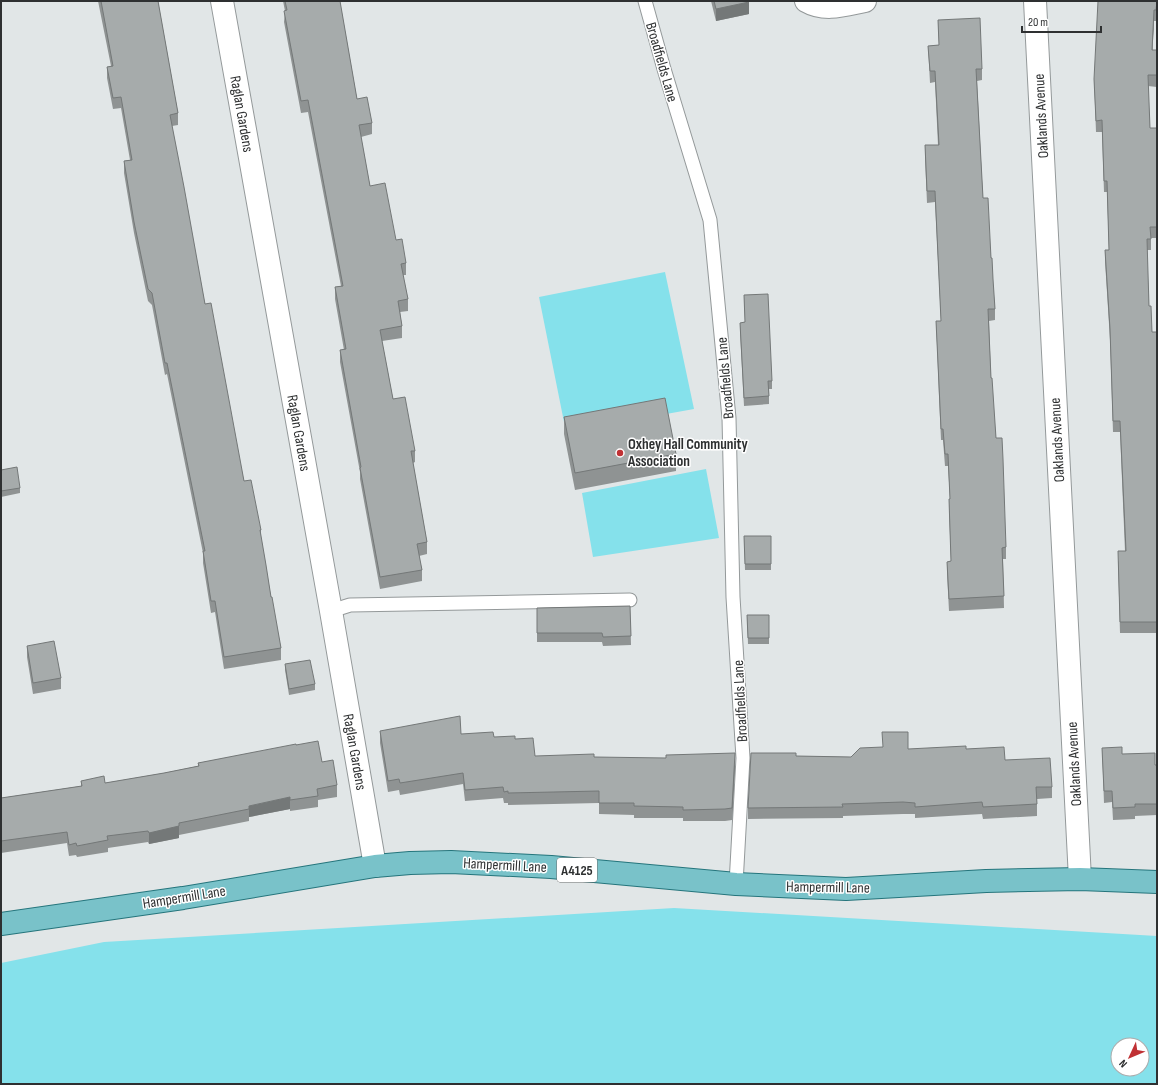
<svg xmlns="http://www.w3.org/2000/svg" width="1158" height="1085" font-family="'Sofia Sans Condensed',sans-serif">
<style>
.green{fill:#85e1eb;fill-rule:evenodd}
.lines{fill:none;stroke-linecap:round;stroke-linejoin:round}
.service-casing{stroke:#94999a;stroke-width:15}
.minor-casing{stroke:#94999a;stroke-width:24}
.primary-casing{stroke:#25757c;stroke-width:24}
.service{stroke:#fff;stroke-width:13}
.minor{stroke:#fff;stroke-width:22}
.primary{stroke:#79c2c9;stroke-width:22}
.wall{fill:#8f9393}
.shaded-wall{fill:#747878}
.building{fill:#a6abab;stroke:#747878}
.poi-dot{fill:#c03134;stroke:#fff;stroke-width:1.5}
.labels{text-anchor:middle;stroke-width:3;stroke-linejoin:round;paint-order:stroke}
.shield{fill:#fff;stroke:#6d6e6f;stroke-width:1}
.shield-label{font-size:14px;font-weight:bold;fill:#2e3031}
.street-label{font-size:15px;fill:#2e3031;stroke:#fff}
.poi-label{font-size:15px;font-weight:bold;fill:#2e3031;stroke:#fff;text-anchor:start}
</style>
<rect width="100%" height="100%" fill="#e1e6e7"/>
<path class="green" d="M665,272L694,409L566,432L539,297Z
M706,469L719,538L593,557L582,493Z
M674,908L1157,936V1084H1V963L104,942ZM1118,1045H1142V1069H1118Z"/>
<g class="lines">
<defs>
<path id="service" d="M645,1L664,69L710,220L729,418L733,597L743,758L736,884
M331,611L350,605L630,600"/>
<path id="minor" d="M222,1L331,611L375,866
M806,1C825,12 845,5 865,1
M1035,1L1080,879"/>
<path id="primary" d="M1,924L183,898L375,866L410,863L451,862L551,867L736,884L846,889L986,881L1080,879L1157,882"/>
</defs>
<use href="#service" class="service-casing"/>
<use href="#minor" class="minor-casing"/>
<use href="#primary" class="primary-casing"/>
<use href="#service" class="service"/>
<use href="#minor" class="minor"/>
<use href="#primary" class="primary"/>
</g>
<path class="wall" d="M98,1H158L178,113V125L172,126L205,304L244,481L261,530V537L271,597L281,648V660L224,669L215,612L211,613L203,563V553L167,374L165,375L152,305L148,301L134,233L124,173V161L130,160L121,108L113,109L107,78V67L111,66Z
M283,1H344V2H340L357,99L372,123V134L361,137L370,186L406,263V275H403L408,299V311L400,312L402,326V338L382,341L393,399L415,451V462L413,463L427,542V554L419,556L422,570V581L380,589L360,479V472L340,362V350H344L335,299V287L341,286L308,112L301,113L284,22L285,11Z
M711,1H749V14L716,21Z
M1157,1L1156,21H1154L1152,50H1157V87L1148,86L1150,128H1157V238H1151V250H1147L1149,306L1152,332H1157V633H1120L1118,562L1125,551L1120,432H1113L1110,340L1105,261V250H1109L1107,192H1104L1102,132H1096L1094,79Z
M938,20L982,69V80L977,81L983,198L991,258L995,309V320L989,321L991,378L996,438L1006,547V559H1003L1004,608L949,611L947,573V562L951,561L949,511V499H950L948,466H945L943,440H941L939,396L936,321H941L935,202L927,203L925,157V145H938L935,82L930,83L928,46L939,45Z
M744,295L772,381V389H769V404L744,406L740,331V323L745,322Z
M564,417L676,454V471L575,490L564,434Z
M1,470L20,488V493L1,497Z
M744,536H771V570H745Z
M630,606L631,645L603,646L602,642H537V608Z
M747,615H769V644H748Z
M27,646L61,678V689L33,694L27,657Z
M285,664L315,684V690L289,695L285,670Z
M380,731L461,734L515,739L535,756L594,757L735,765L732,820L725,821H683V818H634V815L599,814V803L508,805V803H504L503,798L465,801L463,784L400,795L399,790L388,792L380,743Z
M296,745L322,762L337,785V797L318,800V807L290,811V809L249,817V821L179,835V838L149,844L148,842L108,848V852L77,857L76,855L69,856L67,843L1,853V798L81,786V781L105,783L164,773L198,766V763Z
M1102,748L1122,754L1155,765H1157V815L1135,816V819L1113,820L1112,802L1104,803Z
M908,749H966L1005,760L1052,787V798L1037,799V816L983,819L982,814L915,818V814H903L843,816V818L748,819V808L796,756L851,757Z"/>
<path class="shaded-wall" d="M1157,1L1156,21V10Z
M749,2V14L716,21V9Z
M1154,10V21L1152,61V50Z
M735,753V765L732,820V808Z
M290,797V809L249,817V806Z
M179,823V838L149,844V833Z"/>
<path class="building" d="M101,1H158L178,113L170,115L184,187L205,304L211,303L244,481L251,480L261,530H260L266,565L271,597H272L281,648L224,657L215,601H211L203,551H205L167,363H165L152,293L148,289L134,222L124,161L132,160L121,97L113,98L107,67L113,66Z
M285,1H340L357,99L367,97L372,123L359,125L370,186L385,183L396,240L402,239L406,263L401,264L408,299L398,301L402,326L380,330L393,399L405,397L415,451H411L427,542L417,544L422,570L380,577L360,468L361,467L340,350L346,349L335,287L343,286L308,100L301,101L284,11L287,10Z
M714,1H749V2L716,9Z
M1098,1H1157L1156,10H1154L1152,50H1157V75H1148L1150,128H1157V227H1150L1151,239H1147L1149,306H1151L1152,332H1157V622H1120L1118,551H1126L1120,421H1113L1110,329L1105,250H1109L1107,181H1104L1102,120L1096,121L1094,79Z
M980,18L982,69H976L983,198H988L991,258H992L993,279L995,309H988L991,378H992L996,438H1002L1003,459L1006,547L1002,548L1004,596L949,599L947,562L951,561L949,499H950L948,454H945L943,429H941L939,385L936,321H941L935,191H927L925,145H939L935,71H930L928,46L939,45L938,20Z
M768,294L772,381H768L769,396L744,398L740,323L745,322L744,295Z
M665,398L676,454L575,473L564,417Z
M17,467L20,488L1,491V470Z
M744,536H771V564H745Z
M630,606L631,636L603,637L602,633H537V608Z
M747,615H769V638H748Z
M54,641L61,678L33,683L27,646Z
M310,660L315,684L289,689L285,664Z
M460,716L461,734L493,732L494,737L515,736V739L533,738L535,756L594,754V757L666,758V755L735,753L732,808L725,809L683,810V807L634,806V803H599V791L508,793V791L504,792L503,787L465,790L463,773L400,783L399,779L388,781L380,731Z
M882,732H908V749L966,746V749L1004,747L1005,760L1050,758L1052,787H1036L1037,804L983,807L982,802L915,807V803L903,802L842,804L843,807L748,808L751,753H796V756L851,757L860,748L883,747Z
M318,741L322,762L333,760L337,785L317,789L318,796L290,800V797L249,806V809L179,823V826L149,833L148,831L107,836L108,840L77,846L76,843L69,845L67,832L1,841V798L82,786L81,781L104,776L105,783L164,773L199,766L198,763L296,744V745Z
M1122,747V754L1155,753V765H1157V804H1135V807L1113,808L1112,791H1104L1102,748Z"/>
<circle class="poi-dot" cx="620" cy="453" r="4"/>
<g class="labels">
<rect class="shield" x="557" y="858" width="40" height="24" rx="3"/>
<g class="shield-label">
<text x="577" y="875">A4125</text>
</g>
<g class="street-label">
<text transform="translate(662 62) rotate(74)" y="5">Broadfields Lane</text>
<text transform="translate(242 114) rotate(80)" y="5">Raglan Gardens</text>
<text transform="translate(1041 116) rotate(-93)" y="5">Oaklands Avenue</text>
<text transform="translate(725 378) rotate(-95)" y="5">Broadfields Lane</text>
<text transform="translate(299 433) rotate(80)" y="5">Raglan Gardens</text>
<text transform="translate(1057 440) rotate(-93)" y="5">Oaklands Avenue</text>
<text transform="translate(740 701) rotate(-93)" y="5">Broadfields Lane</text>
<text transform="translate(355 752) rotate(80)" y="5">Raglan Gardens</text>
<text transform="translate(1074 764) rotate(-93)" y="5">Oaklands Avenue</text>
<text transform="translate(505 865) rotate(3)" y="5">Hampermill Lane</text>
<text transform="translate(828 887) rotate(1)" y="5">Hampermill Lane</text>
<text transform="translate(184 897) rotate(-9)" y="5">Hampermill Lane</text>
</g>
<g class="poi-label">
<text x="628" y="449">Oxhey Hall Community<tspan x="628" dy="17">Association</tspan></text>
</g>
</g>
<rect width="1158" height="1085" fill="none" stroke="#2e3031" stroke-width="4"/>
<g transform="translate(1130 1057) rotate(226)"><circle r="19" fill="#ffffff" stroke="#abacad"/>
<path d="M0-3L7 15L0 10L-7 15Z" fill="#c03134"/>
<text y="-6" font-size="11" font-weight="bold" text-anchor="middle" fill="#2e3031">N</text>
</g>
<path d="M1022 26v6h79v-6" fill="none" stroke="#2e3031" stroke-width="2"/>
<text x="1028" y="26" font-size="12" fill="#2e3031" stroke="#ffffff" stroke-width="3" paint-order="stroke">20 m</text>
</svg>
